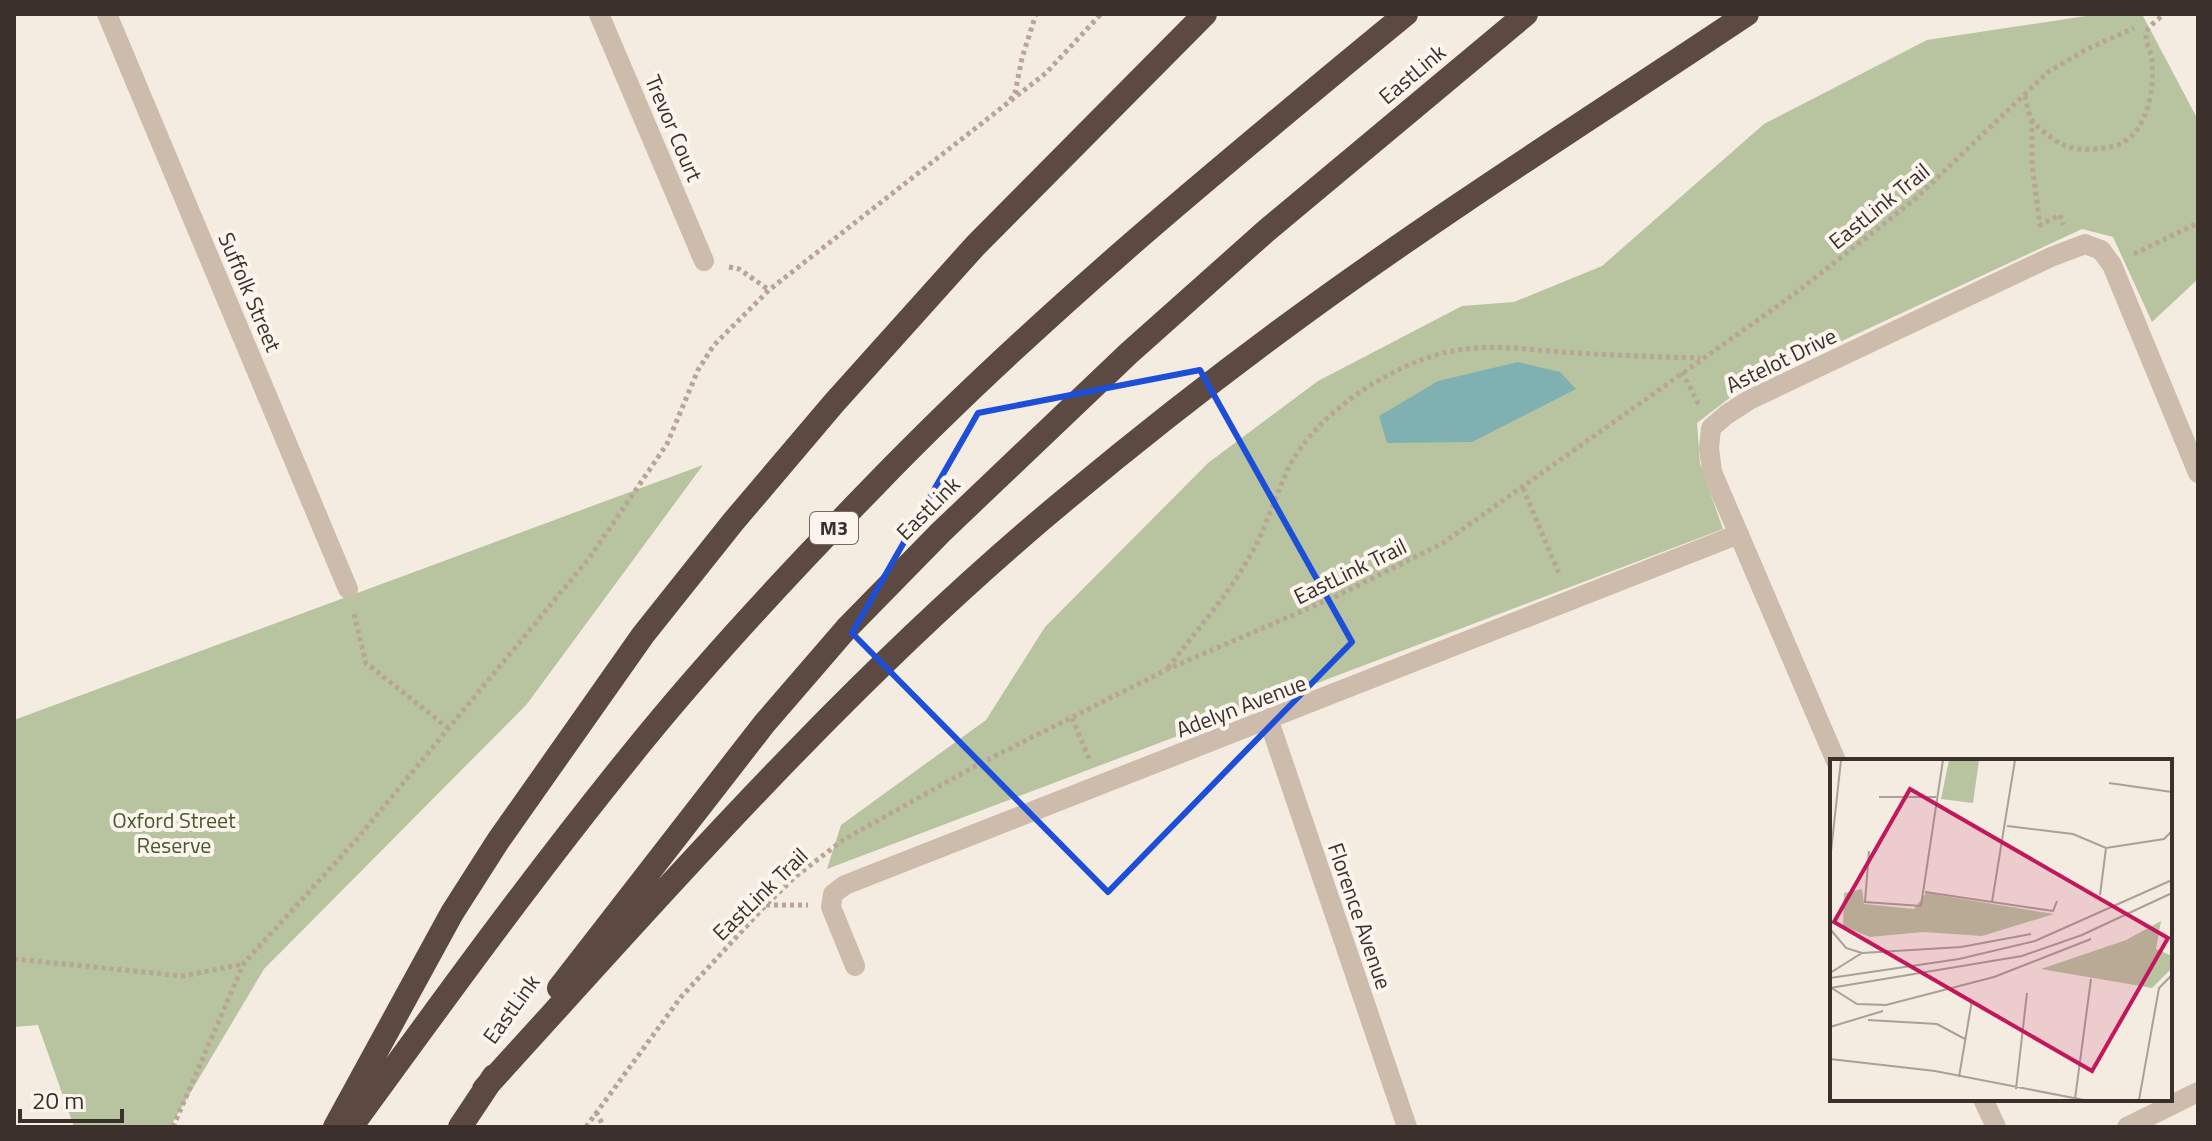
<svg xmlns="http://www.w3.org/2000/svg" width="2212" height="1141" font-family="'Titillium Web',sans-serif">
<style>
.green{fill:#b8c4a0}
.water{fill:#7fb0b2}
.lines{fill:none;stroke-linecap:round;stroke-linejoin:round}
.path{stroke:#b9a596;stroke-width:5;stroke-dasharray:4 4;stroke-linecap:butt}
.minor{stroke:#cdbbac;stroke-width:20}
.motorway{stroke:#5c4a42;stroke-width:24}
.marked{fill:none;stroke:#1d4ed8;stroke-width:6;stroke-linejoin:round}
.labels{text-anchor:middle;stroke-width:8;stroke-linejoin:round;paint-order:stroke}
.shield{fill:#fbf5ee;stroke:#756b66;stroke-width:2}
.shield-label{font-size:20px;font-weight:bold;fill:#3b302b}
.street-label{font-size:22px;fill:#3b302b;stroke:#fbf5ee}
.park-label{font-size:22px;fill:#4a5a2e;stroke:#fbf5ee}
.inset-road{fill:none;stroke:#aaa098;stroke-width:2}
.view{fill:#c2185b;fill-opacity:0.15;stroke:#c2185b;stroke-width:4}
.inset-edge{fill:none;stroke:#3b302b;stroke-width:4}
</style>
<rect width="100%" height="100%" fill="#f4ebe1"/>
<path class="green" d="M2099,14H2142L2198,120V279L2152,322L2113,237L2082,229L1745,386L1697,423L1700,464L1723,529L827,869L841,825L986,720L1045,627L1208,463L1318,381L1462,306L1514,302L1602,266L1764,124L1927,40Z
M703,465L527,704L264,969L170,1127H74L38,1025L14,1027V720Z"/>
<path class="water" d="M1518,362L1560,372L1576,389L1472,442L1387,443L1379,416L1438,381Z"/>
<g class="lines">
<path class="path" d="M2025,96C2027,103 2028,114 2032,120C2037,127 2053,140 2061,144C2075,151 2095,150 2110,147C2146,141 2155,92 2152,61C2152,52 2143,40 2147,31C2150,24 2160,19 2163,14
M1010,100L1015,93L1022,58L1036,14
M2032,120V164L2040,225L2060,215L2063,225
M2134,254L2198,223
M729,267L739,269L769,290
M1682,372L1699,405
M1523,488L1560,576
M354,614L366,663L448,728
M1168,668C1195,632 1225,599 1247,561C1266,530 1274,498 1289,467C1316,413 1394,362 1453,351C1488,344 1526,349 1561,352C1608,355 1654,357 1700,358
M1072,718L1090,761
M766,905H808
M14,959L183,976L243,964
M596,1112L604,1127
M173,1127L244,963L357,839L590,557L667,444L698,370L714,345L769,290L1046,73L1101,14
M586,1127L681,997L766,905L795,877L843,840L979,764L1168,669L1337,596L1443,543L1793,295L1914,200L2048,72L2087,49L2134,28"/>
<path class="minor" d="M107,14L348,589
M599,14L704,261
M1269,721L1407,1127
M1836,761L1712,472L1709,448L1711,428L1726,415L1749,400L2051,257L2085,244L2101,250L2112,265L2198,473
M855,966L831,907L833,894L845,885L1739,534
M1983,1099L1996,1127
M2127,1127L2198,1092"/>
<path class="motorway" d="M559,988L764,724L846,629L941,532L1129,353L1266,231L1526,14
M484,1089C670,885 852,676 1066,499C1143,435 1222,373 1303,314C1447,209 1599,113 1747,14
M335,1127L452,913L498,841L643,635L733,522L834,403L975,246L1205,14
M351,1127C447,995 542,864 645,738C716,651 795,567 874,486C1038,316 1224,164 1406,14
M460,1127L494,1076"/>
</g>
<path class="marked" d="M1200,370L1352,642L1108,892L852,633L978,413Z"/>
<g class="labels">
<rect class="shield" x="810" y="512" width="48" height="32" rx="6"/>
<g class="shield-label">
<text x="834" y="535">M3</text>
</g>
<g class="street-label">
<text transform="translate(1412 74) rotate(-40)" y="8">EastLink</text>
<text transform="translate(674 128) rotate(67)" y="8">Trevor Court</text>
<text transform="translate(1879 206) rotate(-39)" y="8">EastLink Trail</text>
<text transform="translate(250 292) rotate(67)" y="8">Suffolk Street</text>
<text transform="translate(1781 360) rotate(-26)" y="8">Astelot Drive</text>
<text transform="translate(928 508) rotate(-45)" y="8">EastLink</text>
<text transform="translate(1350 571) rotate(-26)" y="8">EastLink Trail</text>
<text transform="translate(1241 706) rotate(-21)" y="8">Adelyn Avenue</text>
<text transform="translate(760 894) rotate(-44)" y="8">EastLink Trail</text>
<text transform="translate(1360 916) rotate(71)" y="8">Florence Avenue</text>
<text transform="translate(511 1009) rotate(-54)" y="8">EastLink</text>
</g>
<g class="park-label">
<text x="174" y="828">Oxford Street<tspan x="174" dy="25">Reserve</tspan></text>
</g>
</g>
<g transform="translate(1830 759)">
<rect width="342" height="342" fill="#f4ebe1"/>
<path d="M119,1H149L143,44L111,40ZM32,130L34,145L84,150L96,134L224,155L152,177L93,173L40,178L13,167L14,134ZM331,162L326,190L342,197V209L322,229L211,210L296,181Z" fill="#b8c4a0"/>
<path class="inset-road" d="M279,24L342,33M49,38H106M177,67L243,75L276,89L334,80L342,72M39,92L35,143L91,147L113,1M0,102L11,1M0,116V214M95,133L223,152L227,142M270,136L276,89M162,143L185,1M0,170L16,189L32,194M0,214L32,194L131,188L201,175M0,219L129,200L205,182L342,121M0,228L27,245L56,246L164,218L261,180M0,229L192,197L252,176L342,134M38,261L107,265L135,280M0,268L53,252M0,300L105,312L254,341M129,318L142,241M186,330L197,234M245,340L261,220M309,341L329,229L342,216"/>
<path class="view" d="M80,30L338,179L262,312L4,163Z"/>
<rect width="342" height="342" class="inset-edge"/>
</g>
<rect width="2212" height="1141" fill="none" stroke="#3b302b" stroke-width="32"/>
<path d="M20 1109v12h102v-12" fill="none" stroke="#3b302b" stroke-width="4"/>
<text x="32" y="1109" font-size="24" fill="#3b302b" stroke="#fbf5ee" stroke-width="6" paint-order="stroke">20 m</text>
</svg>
